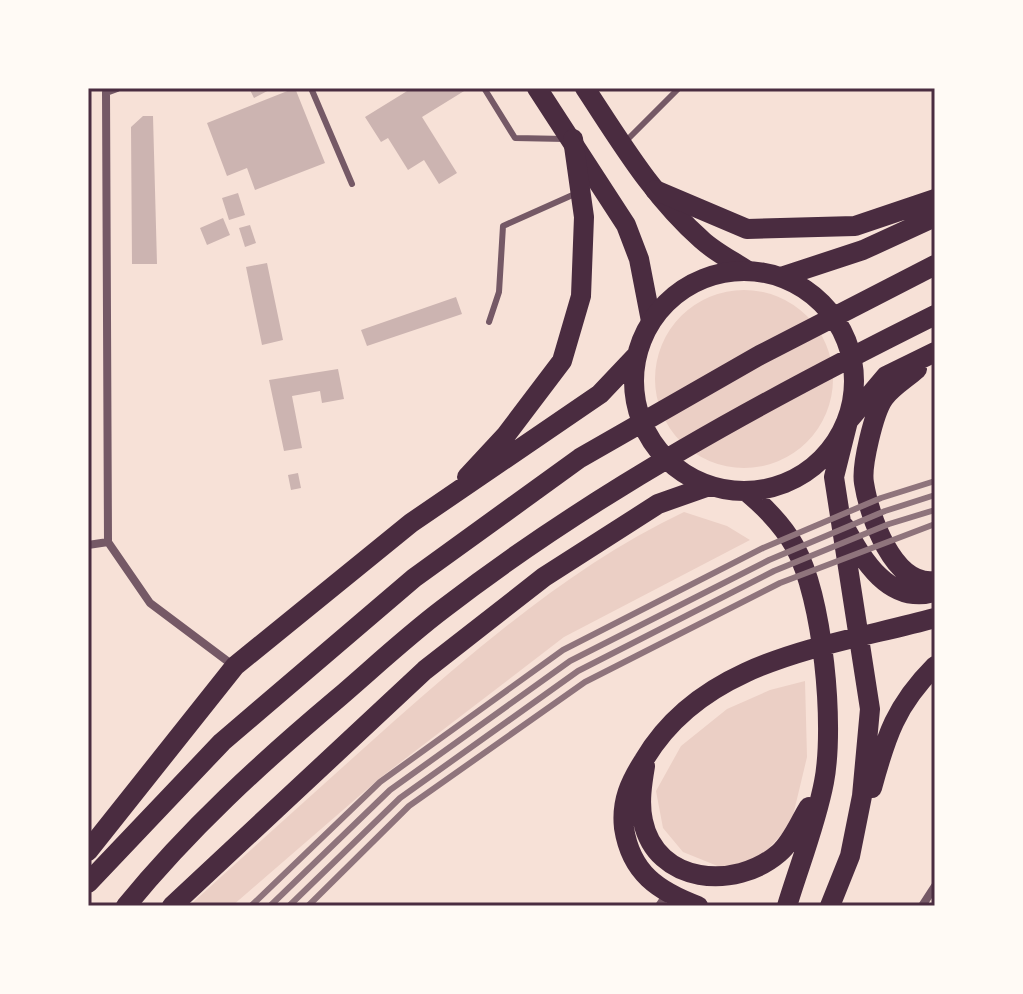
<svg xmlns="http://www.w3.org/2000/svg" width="1023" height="994" font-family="'Titillium Web',sans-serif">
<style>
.green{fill:#ebcfc5}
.building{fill:#ccb4b1}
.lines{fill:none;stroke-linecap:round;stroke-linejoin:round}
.service{stroke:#755966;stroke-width:6}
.minor{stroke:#755966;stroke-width:8}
.primary{stroke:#4a2c40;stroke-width:20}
.trunk{stroke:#4a2c40;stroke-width:20}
.rail{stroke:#8f747c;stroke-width:6}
.neatline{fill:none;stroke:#4a2c40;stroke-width:3}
</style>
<rect width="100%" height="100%" fill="#f7e1d7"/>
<path class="green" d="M655 379a89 89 0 1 1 178 0a89 89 0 1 1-178 0Z
M684,512L727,526L750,540L564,637L380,778L232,906H189C257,844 325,783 393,722C483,643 575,564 684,512Z
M805,681L807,757L791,824L758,860L720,867L683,852L663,828L656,791L681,746L727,709L770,690Z"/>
<path class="building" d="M249,88H273L254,98Z
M295,88L325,163L255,190L247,168L227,176L207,123Z
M412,88H469L422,117L457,173L439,184L424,160L408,170L388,138L381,142L365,117Z
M143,116H153L157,264H132L131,127Z
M238,193L245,215L229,220L222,198Z
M223,218L230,235L207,245L200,228Z
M250,225L256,243L245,247L239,228Z
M267,263L283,340L262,345L246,267Z
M456,297L462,314L367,346L361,330Z
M338,369L344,399L322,403L320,391L292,396L302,448L284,451L269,380Z
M298,473L301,488L291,490L288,475Z"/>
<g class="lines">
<path class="service" d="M311,88L352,184
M484,88L515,138L565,139
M625,142L679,88
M489,322L499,292L503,226L577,193"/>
<path class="minor" d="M117,88L106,92L108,542L150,603L234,666
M88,545L108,542
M659,906L667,894
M922,906L935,886"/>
<path class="primary" d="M537,88L626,225L639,259L651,321
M585,88C620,141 653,197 702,240C715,252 733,261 748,271"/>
<path class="trunk" d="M655,190L747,229L855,226L935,199
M634 381a110 110 0 1 1 220 0a110 110 0 1 1-220 0Z
M781,277L863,250L935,217
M917,369C907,378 892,387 884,398C874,412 861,466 864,483C869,515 893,587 935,581
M467,477L506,435L562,361L581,296L584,217L573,139
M747,492C766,508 783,525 795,547C823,599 835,725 824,782C816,824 799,866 787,906
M844,526C863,560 889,605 935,592
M645,766C642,784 639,803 643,821C656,884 735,891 779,853C792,842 800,821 809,807
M872,788C886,736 896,705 935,666
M88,851L235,666L411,523L600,394L636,356
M88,883L222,742L414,578L580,458L760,355L935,265
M126,906C189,829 261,763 337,699C372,669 406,637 443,609C593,493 766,399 935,315
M172,906L425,670L544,577L658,504L709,486
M698,906C658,891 631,873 624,828C621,801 630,782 644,760C704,658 829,647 935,618
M830,906L850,856L862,796L870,709L834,477L848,421L886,376L935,352"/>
<path class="rail" d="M251,906L380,782L563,650L763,548L881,498L935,481
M270,906L390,790L570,661L769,560L885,511L935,495
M289,906L400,798L578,671L774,571L889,524L935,510
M308,906L409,806L585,682L780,583L935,524"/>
</g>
<rect width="1023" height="994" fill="none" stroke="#fffaf5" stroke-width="180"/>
<rect x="90" y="90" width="843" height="814" class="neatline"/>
</svg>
